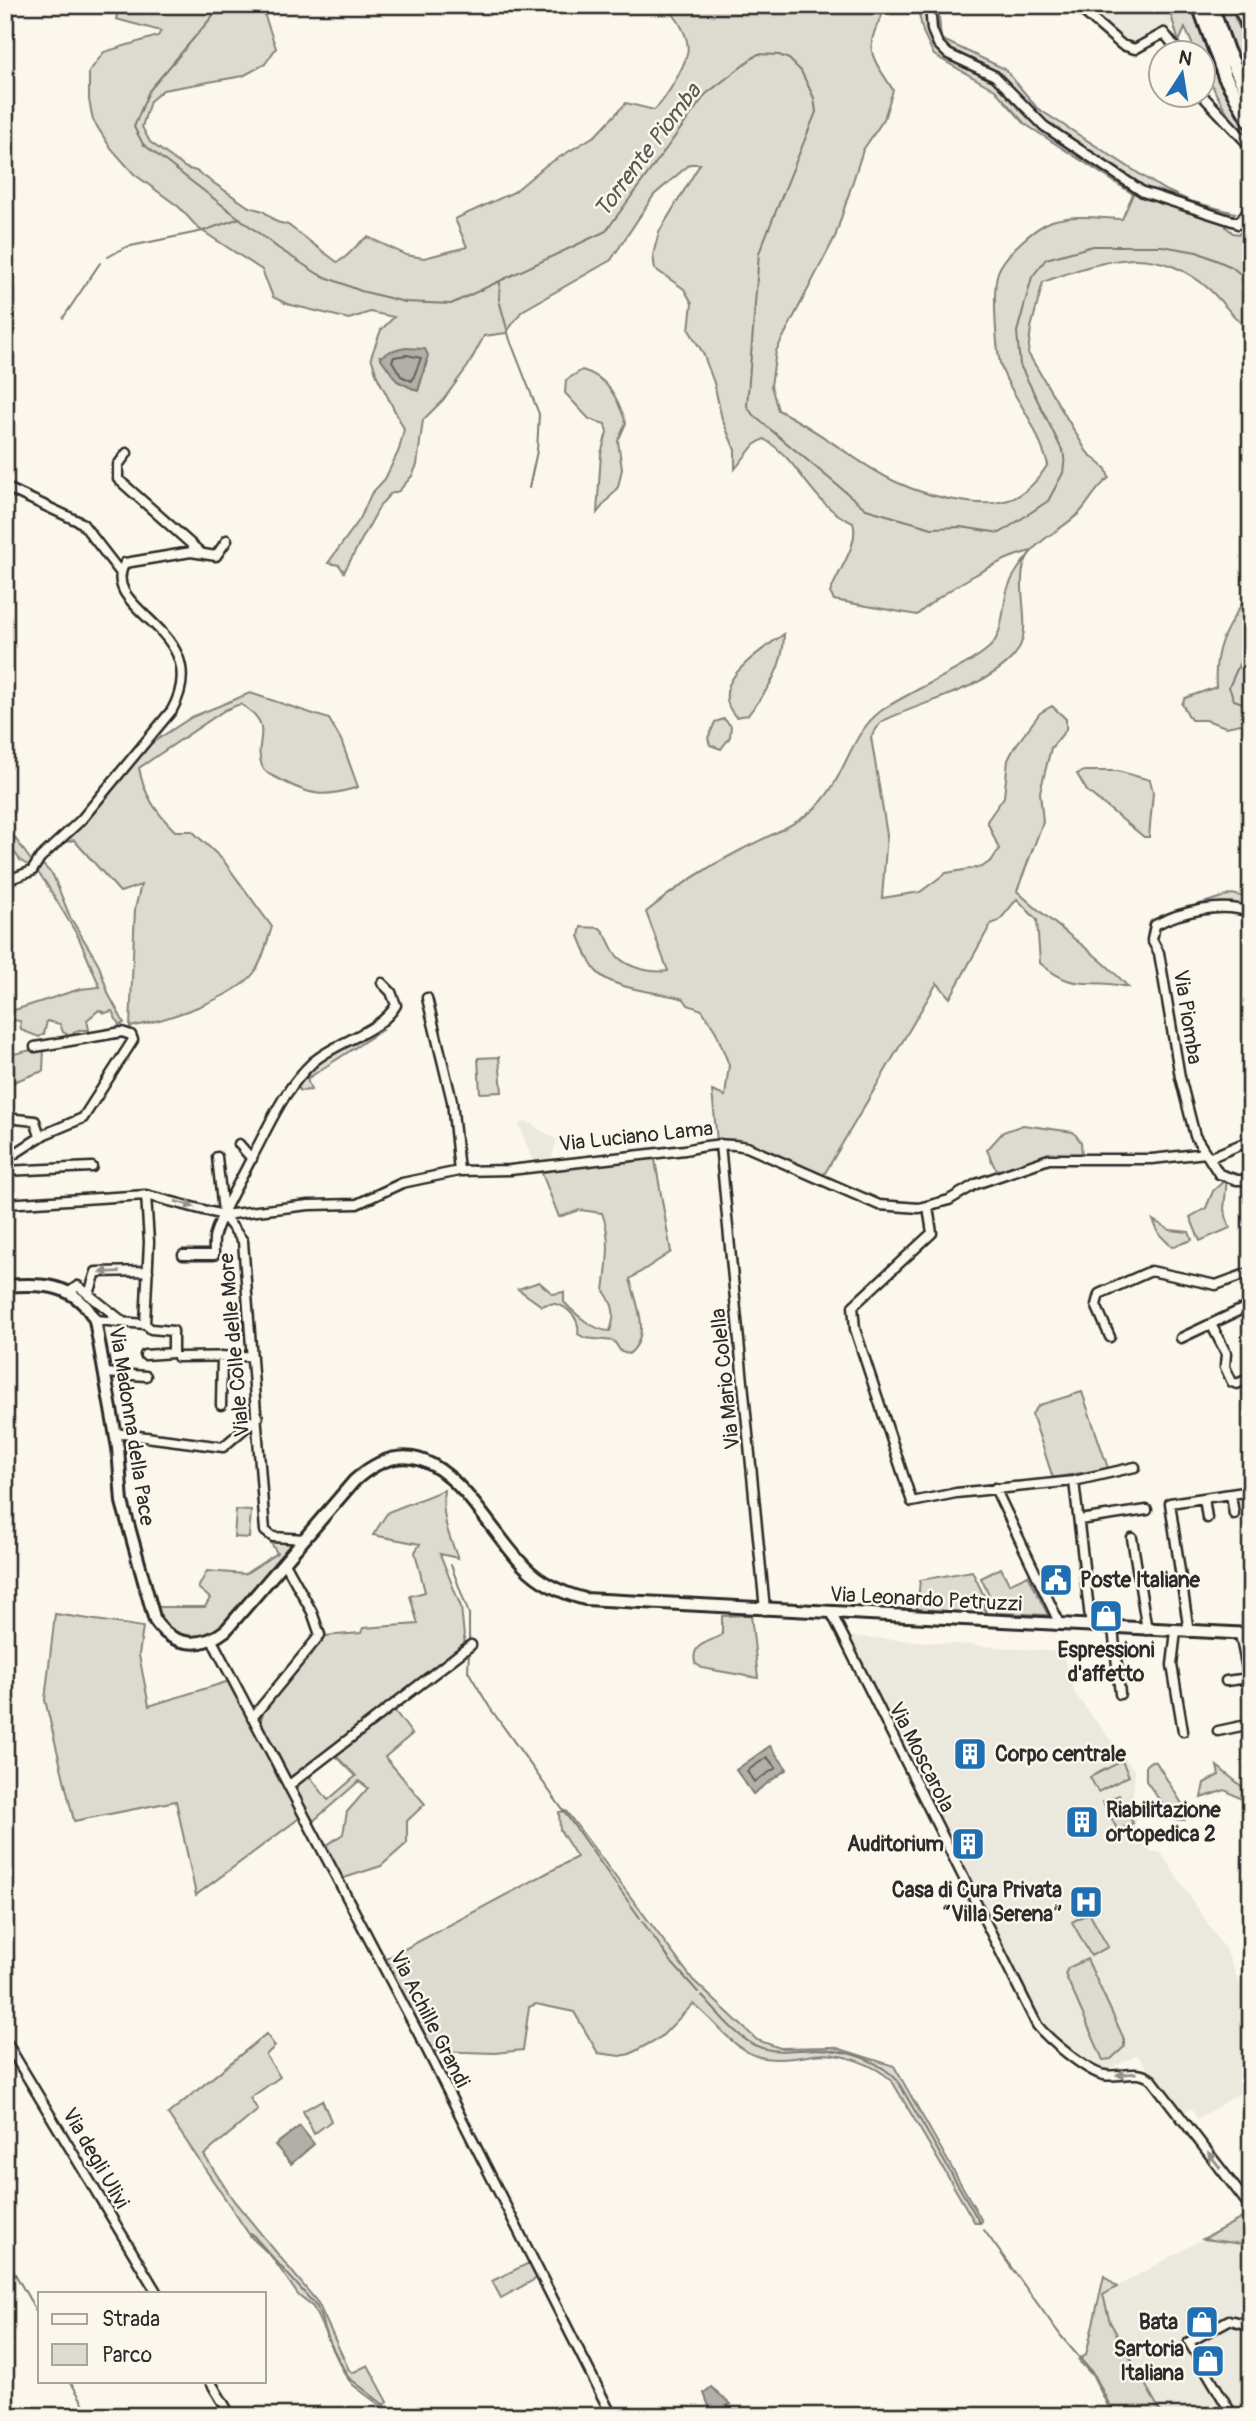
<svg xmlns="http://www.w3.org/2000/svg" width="1256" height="2421" font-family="Pangolin,sans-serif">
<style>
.built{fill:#ebe8de}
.green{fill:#dddad0;stroke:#84827e;stroke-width:2;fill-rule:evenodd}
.water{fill:#b1afa7;stroke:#7b7a75;stroke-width:2}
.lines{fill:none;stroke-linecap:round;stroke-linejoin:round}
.shore{stroke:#61605d;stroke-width:2}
.stream{stroke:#7b7a75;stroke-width:2}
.minor-casing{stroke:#2b2b2b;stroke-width:13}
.major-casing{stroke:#2b2b2b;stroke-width:16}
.highway-casing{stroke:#2b2b2b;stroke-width:18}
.minor{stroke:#fbf7ec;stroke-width:8}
.major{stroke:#fbf7ec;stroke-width:10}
.highway{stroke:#fbf7ec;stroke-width:12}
.oneway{fill:#93918c}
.labels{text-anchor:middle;stroke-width:5;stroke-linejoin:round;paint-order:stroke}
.street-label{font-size:21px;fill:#2b2b2b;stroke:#fbf7ec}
.poi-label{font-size:21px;font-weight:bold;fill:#2b2b2b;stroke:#fbf7ec;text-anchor:end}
.water-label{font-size:23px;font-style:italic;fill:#5a5956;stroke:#fbf7ec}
</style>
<rect width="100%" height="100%" fill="#fbf7ec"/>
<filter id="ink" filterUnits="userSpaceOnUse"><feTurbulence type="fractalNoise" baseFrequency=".0143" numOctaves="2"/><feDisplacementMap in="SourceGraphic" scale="14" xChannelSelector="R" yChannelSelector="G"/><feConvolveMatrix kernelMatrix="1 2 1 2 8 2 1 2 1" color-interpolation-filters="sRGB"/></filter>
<g filter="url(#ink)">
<path class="built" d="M1068,5H1168L1172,23L1164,37L1135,57L1105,41Z
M526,1121L557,1140L551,1159L534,1164L519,1125Z
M846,1636L1062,1652L1075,1694L1135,1771L1133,1794L1140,1811L1134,1825L1150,1851L1161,1853L1226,1951L1243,1992L1248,1990L1251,1994V2081L1242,2092L1197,2119L1192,2108L1182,2114L1137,2055L1105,2071L1093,2069L1040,2030Z
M1203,2239L1251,2245V2416H1163L1110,2322L1102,2295Z"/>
<path class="green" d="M119,5H261L276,48L265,64L243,76L163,90L150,101L142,127L150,142L186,168L196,171L249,207L263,211L277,222L288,225L337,262C350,258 355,243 368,237L406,255L424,258L467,247L455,219L514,192L545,166L596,135L626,103L654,110C664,102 684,68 687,54C691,39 677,15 665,7L636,9L621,5H831L882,15C862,52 873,57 893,90L884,119L863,150L835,237L776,351L771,386L778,410C851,447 880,492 968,502C1007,507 1027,498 1048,464C1042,447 1036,430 1027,415C1017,397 1005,382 1000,363C996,344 992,288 998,272C1005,254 1035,227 1052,221C1074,214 1100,218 1122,219L1133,194L1025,124L995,90L934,55L923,32L917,5H928L936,45L994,78L1028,115L1142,194L1228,222L1226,227L1233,233L1239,234L1245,228L1251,229V332C1235,320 1224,303 1209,289C1154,241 1105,260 1043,282L1031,328L1028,353L1087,452L1106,469L1109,478C1096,488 1092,498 1082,510C1065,530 1028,541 1023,569C1017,598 1035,632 1013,657C984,689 920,702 881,722L871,737L887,835L882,898L920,892L946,873L982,867L992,860L999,849L987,821L1004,797L1008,760L1014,748L1040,713L1052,706L1066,719V730L1051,748L1040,792L1043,822L1017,891C1052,925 1096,951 1128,987C1087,977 1076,994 1040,963L1037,920L1017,899L999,921L991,924L950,998L937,983L822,1178L717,1141L712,1091L725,1096L729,1065L716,1032L702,1010L688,1005L684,999C661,992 612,990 596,971C588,962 584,947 579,936L581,927L600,928C609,936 610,949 618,957C630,969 653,973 668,971L646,912C675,888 705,868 739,851C763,838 791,828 813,810C845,783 848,735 881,711C905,693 982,661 994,642C1003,629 1003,606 1007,591C1012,575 1022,563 1032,551C1000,557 941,593 917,615L834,600L830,593C837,572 860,544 853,523C810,504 802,462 764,439L754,445L735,469V450L722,419L714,383L703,353L689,330L692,303L684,289L655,269L653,255L659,232L700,164H690L654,195L611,260L522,311L506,333L484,336L468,366L443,400L423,420L417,465L412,476L399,491L390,494L381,504L344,572L339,565L328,563L360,519L371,494L385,479L399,450L404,429L377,376L371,357L381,330L394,317L370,312L349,319L287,304L273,297L262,270L198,228L179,207L134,174L110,147L93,120L89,100V72L104,52L158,36L161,31L116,19ZM380,356L427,362L418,391L397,381Z
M934,5H938L941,39L1005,69L1037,108L1163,189L1190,201L1235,213L1230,217L1145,188L1046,122L998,73L951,50L941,41Z
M1168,5H1192L1217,73L1251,134V143C1232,121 1204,85 1204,52H1196L1185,28L1179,42Z
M1217,5H1228C1244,34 1251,54 1251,88L1227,36Z
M582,370C608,377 618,399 626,423L618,441L622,469L618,487L597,513L601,454L607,432L605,424L589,419L565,393L566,380Z
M1251,589V722L1226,727L1206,720H1191L1182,704L1185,698L1216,687C1213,642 1229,626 1251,589Z
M784,634C784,667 768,690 748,715L736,717C705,684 759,652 784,634Z
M250,693L329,719L341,740L358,787C324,798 311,796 279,779C273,776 265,774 262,766C252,740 278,726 240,704L225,710L139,768C144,795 156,812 175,831H192L223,860L272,927C267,941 263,961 254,973C234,999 162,1021 130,1027L135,909L141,885L120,892L74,840L59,844L141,750L192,717Z
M724,719L731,726L730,737L721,749L710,745L708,738L715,722Z
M5,736L7,827L30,859L43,865L53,875L70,917L98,963L109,995L124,1023L119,1025L112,1011L105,1013L99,1010L87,1020L89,1030H78L70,1036L63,1032L60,1024L47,1021L44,1034L39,1037L21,1030L20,1021L7,1019L5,1022V1013L80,989L100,987L79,938L46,883L36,870L21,861L5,840Z
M1084,771H1118L1150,780L1153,792L1149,837H1144L1087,791L1077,774Z
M1251,863V911L1222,905L1174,912L1232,894L1250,898Z
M375,1030H382L307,1079L311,1090L300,1091L296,1084L314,1062Z
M44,1047L43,1071L5,1085V1056Z
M499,1057L502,1092L480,1093L478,1058Z
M1023,1125L1073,1132L1081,1142L1082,1156L1000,1172L994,1166L987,1150L1003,1132Z
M654,1154L671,1252L630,1279C636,1303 652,1335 629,1354L621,1352L614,1341L585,1338L578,1334C582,1316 559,1297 542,1306L518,1289L539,1282L553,1294L564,1292V1302C575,1314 594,1331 610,1331C616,1314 614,1305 604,1291C607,1265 612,1238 602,1213L580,1210L559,1217L540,1168Z
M1227,1178L1224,1210L1230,1228L1200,1241L1190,1217L1206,1208L1213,1191Z
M1153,1220L1170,1230L1189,1232L1192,1240L1172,1247L1159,1234Z
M1082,1392L1108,1468L1053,1478L1032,1414L1039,1405Z
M444,1490C441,1515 448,1535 458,1558L440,1554L461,1607L465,1646L389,1703L412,1734L385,1757L425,1804L407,1821V1843L381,1866L341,1879L324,1847L343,1834L347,1812L368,1788L359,1781L311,1823L301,1817L196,1895L176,1801L74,1821L45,1700L55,1614L143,1627L139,1655L149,1706L236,1679L260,1724L265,1705L324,1636L361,1633L363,1628L418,1624L410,1596L425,1592L415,1552L420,1544L373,1535L388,1512ZM334,1754L356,1776L328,1800L308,1774Z
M236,1510L251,1511L249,1538L234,1537Z
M292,1539L294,1542C276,1565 238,1621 215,1633C188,1648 164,1633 155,1607H205L210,1598L198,1588L207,1571L245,1574L277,1553L269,1540Z
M1001,1568L1009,1584L1028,1575L1048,1615L997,1613L981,1578Z
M972,1571L985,1598L982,1600L987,1615L917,1611L920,1580Z
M751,1615L758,1678L702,1668L695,1663C691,1643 708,1643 722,1635V1616Z
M1122,1761L1129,1776L1098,1792L1090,1777Z
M1151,1761L1156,1762L1186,1810L1185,1820L1173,1819L1146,1781V1765Z
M1217,1766L1251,1794V1804L1225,1790L1201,1798L1204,1783L1219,1775Z
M1119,1795L1133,1823L1118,1831L1103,1802Z
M566,1811L693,1980L757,2040L780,2048L834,2047L894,2066L982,2221L980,2223H975L892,2081C875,2064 838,2051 813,2055C797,2058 775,2061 760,2057C734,2051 714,2019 693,2004L661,2037L630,2054L620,2056L598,2053L574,2012L536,2004L529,2007L523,2050L495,2053L431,2051L384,1960L577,1857L560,1830L559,1812Z
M1089,1913L1108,1947L1091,1956L1072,1922Z
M1087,1959L1124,2039V2047L1111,2059L1103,2060L1065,1974L1068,1968Z
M266,2034L275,2046L266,2055L280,2077L250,2098L258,2110L204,2155L234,2201L318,2303L349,2370L352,2373L368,2365L388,2402L381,2406L353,2385L345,2375L313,2307L299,2296L271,2256L251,2237L168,2114Z
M322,2100L331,2121L314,2134L303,2111Z
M1249,2214L1251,2245L1203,2239L1246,2216Z
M529,2263L537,2278L501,2298L492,2281Z
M1104,2276L1117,2287L1103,2295L1110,2322L1163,2416H1113L1093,2376L1078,2360L1086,2355Z"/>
<path class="water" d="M406,348L425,349L428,355L418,391L397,381L380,357L391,351Z
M770,1746L787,1769L753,1794L736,1770Z
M300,2126L314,2144L291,2164L275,2145Z
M711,2387L731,2404L716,2412L710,2409L704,2393Z"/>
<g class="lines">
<path class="shore" d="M407,355L421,358L412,381L401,376L392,361L394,357Z
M767,1757L776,1768L754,1782L747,1771Z"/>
<path class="stream" d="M222,5L149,91L134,127L143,144L278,248L318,274L361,291L405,302L451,304L606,231L706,94L758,54L779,55L789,59L801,71L814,98L816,112L759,253L747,406L753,415L866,509L932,528L961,527L1000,533L1048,501L1063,473L1065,456L1020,365L1017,332L1032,277L1046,259L1093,246H1162L1197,252L1232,267L1251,283
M108,257L126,247L203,231L240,218
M500,282L499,300L510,340L539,414L537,451L529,488
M63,318L100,263
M1251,638L1229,687L1234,700L1251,706
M451,1565L469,1614V1641
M469,1652L468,1671L490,1708L640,1918
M642,1921L673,1964L698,1992
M702,1996C718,2013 734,2034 754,2045C779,2057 803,2046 829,2050C854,2053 880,2062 897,2080L980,2223
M984,2230L1061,2336L1095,2376L1115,2416
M251,2233L317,2307L331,2345L348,2377L384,2405
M5,2256L40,2318
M70,2381L91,2416
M390,2410L394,2416"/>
<defs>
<path id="minor" d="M930,5L932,30L938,44L948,54L995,76L1044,126L1143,192L1251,227
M1076,5L1122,45L1135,49L1164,33L1179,52
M1235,5L1243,18L1251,46
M1201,94L1251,147
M1238,224L1251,206
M127,453L118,465V479L200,552
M5,487L82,523L120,572
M5,881L32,871L40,858L81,820L172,710C216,629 96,611 125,563L191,552L216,556L227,540
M1251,913C1224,901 1179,912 1155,925L1152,940L1159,953L1180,1077L1195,1136L1219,1174L1237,1180H1251
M427,998L452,1101L459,1171
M16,1119L35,1121L40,1136
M239,1144L252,1159
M720,1144L765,1610
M217,1157L223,1212
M1209,1158L1251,1140
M5,1160L45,1134L83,1118L133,1040L131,1035L122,1032L35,1047
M5,1171L92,1167
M5,1204L146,1195L223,1215L243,1241L265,1531L273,1537L305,1539
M928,1207L932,1233L853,1306L855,1329L912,1502L956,1493L1074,1481L1135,1467
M223,1215L309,1205L357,1204L402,1183L459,1171L510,1170L685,1150C707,1145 725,1142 747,1147L879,1205L919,1208L949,1200L976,1184L1049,1159H1152L1206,1153
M183,1255H214C214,1248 213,1240 215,1234C223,1208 238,1185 250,1161C269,1126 283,1090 313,1062C337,1041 381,1032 396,1005L391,992L382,983
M69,1292L78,1286L121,1320
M89,1294L96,1272L148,1271
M95,1320L145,1324L151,1329L173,1331V1353L145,1355
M145,1324L149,1242L146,1195
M1211,1324L1226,1353L1225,1367L1232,1382L1237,1384L1251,1377
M1110,1337L1096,1305L1099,1294L1151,1271L1216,1285L1251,1272
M1181,1338L1251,1305
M178,1357L252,1356
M105,1373L146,1376
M221,1405L222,1356
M115,1433L223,1447L258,1417
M1074,1481L1091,1627
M995,1488L1057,1618V1625
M1231,1494L1234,1514
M1204,1498L1207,1518
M1079,1520L1147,1510
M1132,1538L1147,1630
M832,1614L1037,2025C1048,2039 1087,2072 1104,2075C1121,2078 1137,2068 1152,2080L1251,2208
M1113,1628L1120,1694
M1176,1631L1172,1665L1183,1731
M1189,1632L1170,1503L1251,1491
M1240,1634L1251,1689
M212,1640L425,2046L612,2416
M1226,1681L1249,1678
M252,1718L320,1635L312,1612L285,1563
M1218,1731L1251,1724
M288,1786L471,1645
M5,2040L157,2293
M1229,2320L1189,2342L1233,2416
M1234,2321L1248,2325
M210,2381L231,2416"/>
<path id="major" d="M5,1286C42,1283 75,1283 95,1320L118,1448L122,1502L155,1621C173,1647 202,1649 226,1630L354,1481C433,1409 478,1519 524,1566C540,1583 562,1593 585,1599L1251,1634"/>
<path id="highway" d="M1199,5L1225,77L1251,123
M1211,5L1227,51L1251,100"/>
</defs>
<use href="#minor" class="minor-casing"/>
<use href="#major" class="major-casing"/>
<use href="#highway" class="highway-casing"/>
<use href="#minor" class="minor"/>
<use href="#major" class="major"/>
<use href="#highway" class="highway"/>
</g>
<defs><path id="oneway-solid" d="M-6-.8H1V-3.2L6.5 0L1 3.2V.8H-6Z" transform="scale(1.75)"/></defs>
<g class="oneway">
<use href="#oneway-solid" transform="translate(185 1204) rotate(16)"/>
<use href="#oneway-solid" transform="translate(110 1272) rotate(178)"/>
<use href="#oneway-solid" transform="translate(1126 2074) rotate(175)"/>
<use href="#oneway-solid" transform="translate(1214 2160) rotate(-128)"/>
</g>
</g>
<defs>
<symbol id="civic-square" viewBox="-11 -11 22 22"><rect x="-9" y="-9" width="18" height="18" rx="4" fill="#1f6fb2" stroke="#fbf7ec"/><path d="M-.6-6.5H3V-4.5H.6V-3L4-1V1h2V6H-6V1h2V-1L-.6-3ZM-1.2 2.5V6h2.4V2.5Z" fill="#fff"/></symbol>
<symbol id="shop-square" viewBox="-11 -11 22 22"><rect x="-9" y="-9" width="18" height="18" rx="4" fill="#1f6fb2" stroke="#fbf7ec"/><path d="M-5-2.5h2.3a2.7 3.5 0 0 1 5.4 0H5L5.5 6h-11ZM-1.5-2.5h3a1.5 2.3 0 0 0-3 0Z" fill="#fff"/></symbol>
<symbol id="building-square" viewBox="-11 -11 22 22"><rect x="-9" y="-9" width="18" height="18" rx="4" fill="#1f6fb2" stroke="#fbf7ec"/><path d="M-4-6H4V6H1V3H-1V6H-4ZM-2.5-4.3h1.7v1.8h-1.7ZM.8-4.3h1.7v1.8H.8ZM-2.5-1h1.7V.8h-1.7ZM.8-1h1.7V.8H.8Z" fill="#fff"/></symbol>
<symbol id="hospital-square" viewBox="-11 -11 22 22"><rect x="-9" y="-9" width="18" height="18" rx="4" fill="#1f6fb2" stroke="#fbf7ec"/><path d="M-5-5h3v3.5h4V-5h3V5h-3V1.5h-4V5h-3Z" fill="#fff"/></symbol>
</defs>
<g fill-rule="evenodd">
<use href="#civic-square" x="1037" y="1561" width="38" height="38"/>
<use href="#shop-square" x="1087" y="1597" width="38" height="38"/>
<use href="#building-square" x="951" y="1735" width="38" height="38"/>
<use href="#building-square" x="1063" y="1803" width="38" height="38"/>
<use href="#building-square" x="949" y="1825" width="38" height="38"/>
<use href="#hospital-square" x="1067" y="1883" width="38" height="38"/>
<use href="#shop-square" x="1183" y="2303" width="38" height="38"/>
<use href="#shop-square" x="1189" y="2342" width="38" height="38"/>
</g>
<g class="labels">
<g class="street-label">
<text transform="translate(1188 1017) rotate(81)" y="7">Via Piomba</text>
<text transform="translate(636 1136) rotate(-6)" y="7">Via Luciano Lama</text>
<text transform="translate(234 1345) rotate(-95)" y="7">Viale Colle delle More</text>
<text transform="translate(725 1379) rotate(-96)" y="7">Via Mario Colella</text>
<text transform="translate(132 1426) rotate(81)" y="7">Via Madonna della Pace</text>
<text transform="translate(926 1599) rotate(3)" y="7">Via Leonardo Petruzzi</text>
<text transform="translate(922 1757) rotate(63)" y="7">Via Moscarola</text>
<text transform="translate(430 2019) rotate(63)" y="7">Via Achille Grandi</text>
<text transform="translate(96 2158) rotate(60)" y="7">Via degli Ulivi</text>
</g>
<g class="poi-label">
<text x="1080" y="1587" text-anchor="start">Poste Italiane</text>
<text x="1106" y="1657" text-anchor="middle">Espressioni<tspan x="1106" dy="24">d'affetto</tspan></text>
<text x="995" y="1761" text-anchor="start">Corpo centrale</text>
<text x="1106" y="1817" text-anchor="start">Riabilitazione<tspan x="1106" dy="24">ortopedica 2</tspan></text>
<text x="944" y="1851">Auditorium</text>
<text x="1062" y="1897">Casa di Cura Privata<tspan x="1062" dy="24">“Villa Serena”</tspan></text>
<text x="1178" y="2329">Bata</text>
<text x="1184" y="2356">Sartoria<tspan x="1184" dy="24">Italiana</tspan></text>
</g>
<g class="water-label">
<text transform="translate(647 150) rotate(-53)" y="8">Torrente Piomba</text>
</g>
</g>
<rect width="1256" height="2421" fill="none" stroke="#fbf7ec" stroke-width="28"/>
<rect x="14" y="14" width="1228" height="2393" fill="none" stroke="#2b2b2b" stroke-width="2.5" filter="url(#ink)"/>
<rect x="38" y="2292" width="228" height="91" fill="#fbf7ec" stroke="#a8a59f" stroke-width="2"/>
<rect x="52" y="2314" width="35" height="10" fill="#fbf7ec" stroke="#a8a59f" stroke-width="2"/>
<text x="102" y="2326" font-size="21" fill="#2b2b2b">Strada</text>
<rect x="52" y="2344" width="35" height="21" fill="#dddad0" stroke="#a8a59f" stroke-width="2"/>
<text x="102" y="2362" font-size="21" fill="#2b2b2b">Parco</text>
<g transform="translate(1182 74) rotate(12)"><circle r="33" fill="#fbf7ec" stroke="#a8a59f" stroke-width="2"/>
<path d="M0-5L12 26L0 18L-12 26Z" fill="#1f6fb2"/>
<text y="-10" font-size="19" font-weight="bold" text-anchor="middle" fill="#2b2b2b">N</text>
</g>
</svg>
